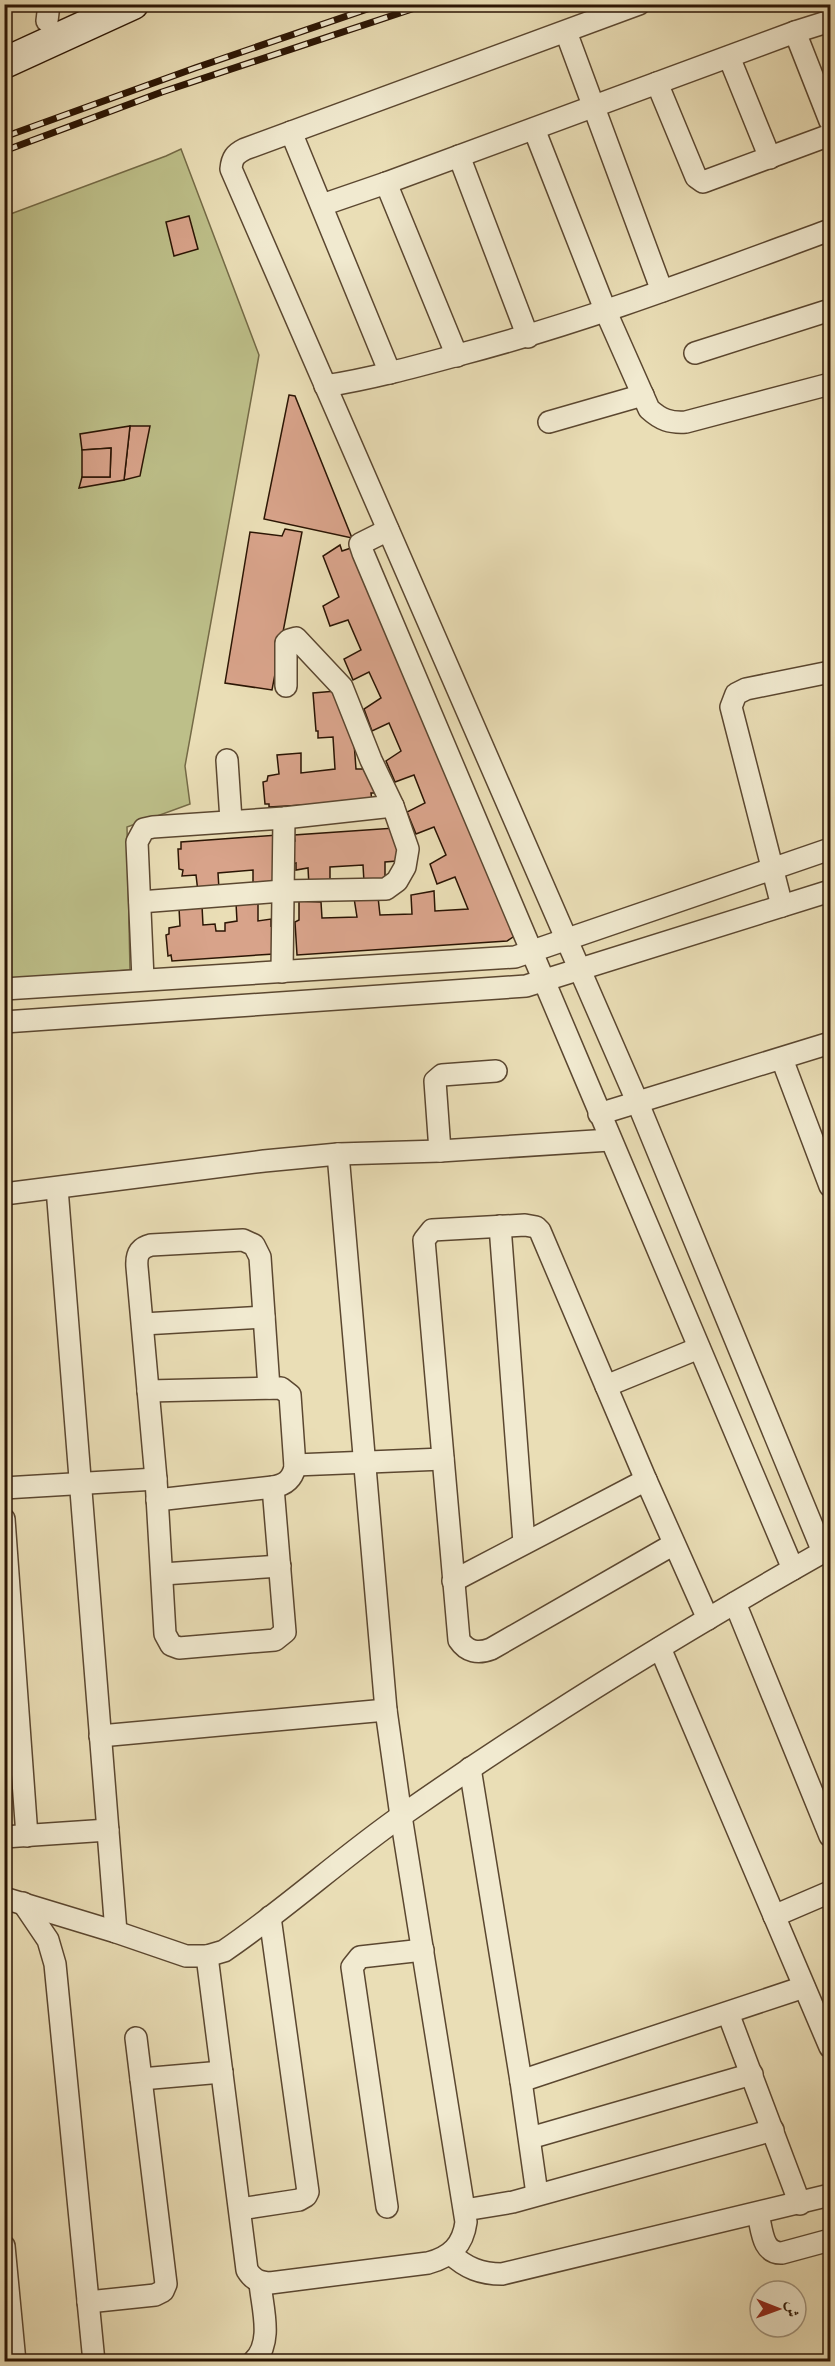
<svg xmlns="http://www.w3.org/2000/svg" width="835" height="2366" font-family="Alegreya,Amiri,serif">
<style>
.green{fill:#bdbf89;stroke:#746a46;stroke-width:1.5}
.building{fill:#d8a38a;stroke:#2b1504;stroke-width:1.5}
.lines{fill:none;stroke-linecap:round;stroke-linejoin:round}
.street-casing{stroke:#5b4730;stroke-width:24}
.secondary-casing{stroke:#2b1504;stroke-width:33}
.street{stroke:#f1ead0;stroke-width:21}
.secondary{stroke:#f1ead0;stroke-width:30}
.rail-casing{stroke:#2b1504;stroke-width:7}
.rail{stroke:#f1ead0;stroke-width:4.5;stroke-dasharray:14;stroke-linecap:butt}
</style>
<rect width="100%" height="100%" fill="#eadeb6"/>
<filter id="stains"><feTurbulence type="fractalNoise" baseFrequency=".00333" numOctaves="4"/><feColorMatrix values="0 0 0 0 .2 0 0 0 0 .09 0 0 0 0 .02 0 0 0 .5 -.17"/></filter>
<radialGradient id="worn" r=".72"><stop offset=".6" stop-color="#630" stop-opacity="0"/><stop offset="1" stop-color="#630" stop-opacity=".3"/></radialGradient>
<path class="green" d="M181,149l78,206 -74,411 5,38 -63,23 3,143 -125,9v-763l161,-60z"/>
<g class="building">
<path d="M189,216l9,33 -24,7 -8,-34z"/>
<path d="M289,395l6,1 57,142 -88,-19z"/>
<path d="M130,426h20l-10,50 -16,4z"/>
<path d="M130,426l-6,54 -45,8 3,-11h28l1,-29 -29,2 -2,-16z"/>
<path d="M111,448l-1,29h-28v-27z"/>
<path d="M285,529l17,3 -30,158 -47,-7 25,-151 32,4z"/>
<path d="M340,545l2,6 12,-4 162,388 -9,6 -210,14 -2,-33 4,-2v-19l22,1 1,16 35,-1 -3,-19 24,-1 2,18 32,-1 -1,-19 23,-4 1,20 33,-2 -13,-32 -18,7 -7,-20 16,-9 -12,-28 -18,7 -9,-22 18,-9 -11,-28 -19,7 -9,-21 15,-10 -12,-28 -17,8 -8,-22 17,-11 -12,-26 -16,8 -9,-21 17,-9 -13,-30 -18,6 -7,-20 16,-9 -16,-41z"/>
<path d="M336,691l17,38 3,40h13l3,5 2,19h-3l1,8 -103,6v-3h-4l-2,-22 4,-1 1,-5 11,-2 -2,-19 24,-2v20l34,-4 -2,-32 -15,1v-7h-2l-3,-38z"/>
<path d="M395,828l5,27 -3,6 -12,1v19l-21,1 -1,-17 -33,2v17l-21,2 -1,-18 -12,2v-7l-4,1 -1,-21 4,-2 -1,-6z"/>
<path d="M278,835l-3,51 -22,3v-19l-35,3 1,16 -21,3 -2,-17 -14,1 1,-6 -4,-1 -1,-20h3v-7z"/>
<path d="M258,902v19l13,-2v7l6,-1 -3,29 -102,7 -1,-6 -3,1 -2,-21 3,-1v-6l11,-2 -1,-18 23,-2 1,19 12,-1 1,7h9v-8l12,-2 -1,-18z"/>
</g>
<g class="lines">
<defs>
<g id="street">
<path d="M639,4l-394,145c-10,5 -13,9 -14,20l406,932 186,451"/>
<path d="M47,21l2,-17"/>
<path d="M566,32l96,259"/>
<path d="M795,32l35,89"/>
<path d="M729,57l41,101"/>
<path d="M657,83l39,94 7,5 127,-47"/>
<path d="M534,129l72,183 43,97c12,11 21,14 37,13l144,-38"/>
<path d="M291,132l99,241"/>
<path d="M459,156l69,181"/>
<path d="M386,183l71,173"/>
<path d="M322,205l64,-22 409,-151 35,-11"/>
<path d="M695,353l135,-43"/>
<path d="M325,386c45,-7 89,-19 133,-31 127,-33 249,-80 372,-125"/>
<path d="M549,422l94,-27"/>
<path d="M388,530l-28,14 3,9c144,338 286,678 430,1016"/>
<path d="M227,760l4,60"/>
<path d="M140,902l142,-11 104,-2 11,-8 8,-14 3,-18 -15,-43 -22,-46 -29,-73 -46,-49 -7,2 -3,3v43"/>
<path d="M782,906l-51,-199 5,-13 10,-5 84,-17"/>
<path d="M282,972l2,-154"/>
<path d="M143,979l-6,-137 7,-13 9,-2 131,-9 109,-12"/>
<path d="M4,989l511,-32 315,-108"/>
<path d="M4,1022l522,-36 304,-95"/>
<path d="M782,1059l48,127"/>
<path d="M599,1114l231,-71"/>
<path d="M440,1151l-5,-70 7,-6 54,-4"/>
<path d="M57,1188l59,744"/>
<path d="M4,1194l260,-33 74,-7 102,-3 170,-11"/>
<path d="M500,1226l24,317"/>
<path d="M143,1324l121,-7"/>
<path d="M606,1386l93,-38"/>
<path d="M269,1388l-9,-131 -6,-12 -11,-5 -92,5c-12,3 -15,10 -14,22l19,212 9,155 6,11 8,3 96,-8 10,-8 -12,-145"/>
<path d="M148,1391l133,-3 9,7 5,72c-3,13 -10,18 -22,20l-116,13"/>
<path d="M295,1465l148,-6"/>
<path d="M4,1488l152,-9"/>
<path d="M4,1519l23,317"/>
<path d="M674,1544l-183,105c-13,5 -24,3 -32,-9l-35,-400 8,-10 93,-5 11,2 4,4 106,249 62,139"/>
<path d="M163,1574l117,-8"/>
<path d="M453,1581l193,-101"/>
<path d="M735,1603l95,233"/>
<path d="M660,1648l170,399"/>
<path d="M100,1736l286,-26"/>
<path d="M470,1768l51,313 16,113"/>
<path d="M4,1837l104,-7"/>
<path d="M4,1898l112,34 70,24h21l17,-5c62,-42 118,-94 180,-137 137,-96 281,-184 426,-266"/>
<path d="M23,1903l25,37 7,24 39,398"/>
<path d="M774,1916l56,-24"/>
<path d="M207,1956l40,314c6,10 12,12 23,13l158,-20c23,-6 35,-18 38,-41l-65,-406 -15,-106 -48,-556"/>
<path d="M728,2013l72,191"/>
<path d="M141,2079l81,-7"/>
<path d="M521,2081l283,-94"/>
<path d="M530,2138l222,-64"/>
<path d="M387,2207l-35,-240 8,-10 63,-7"/>
<path d="M240,2209l59,-9 7,-4 2,-4 -38,-275"/>
<path d="M465,2210l48,-8 260,-72"/>
<path d="M758,2214c4,15 4,40 24,39l48,-13"/>
<path d="M4,2246l11,116"/>
<path d="M451,2254c15,14 30,20 51,20l328,-79"/>
<path d="M88,2302l67,-7 8,-4 3,-7 -30,-246"/>
<path d="M253,2362c21,-19 9,-55 7,-79"/>
</g>
<path id="secondary" d="M4,63l129,-59"/>
</defs>
<use href="#street" class="street-casing"/>
<use href="#secondary" class="secondary-casing"/>
<use href="#street" class="street"/>
<use href="#secondary" class="secondary"/>
<defs>
<g id="rail">
<path d="M4,137l191,-69 187,-64"/>
<path d="M4,151l158,-59 265,-88"/>
</g>
</defs>
<use href="#rail" class="rail-casing"/>
<use href="#rail" class="rail"/>
</g>
<rect width="835" height="2366" fill="none" stroke="#eadeb6" stroke-width="24"/>
<rect x="6" y="6" width="823" height="2354" fill="none" stroke="#2b1504" stroke-width="3"/>
<rect x="12" y="12" width="811" height="2342" fill="none" stroke="#2b1504" stroke-width="1.5"/>
<g transform="translate(778 2309) rotate(91)"><circle r="28" fill="#f1ead0" stroke="#a2957e" stroke-width="1.5"/>
<path d="M0-4.5L10 22L0 15L-10 22Z" fill="#8f2418"/>
<text y="-9" font-size="16" font-weight="bold" text-anchor="middle" fill="#2b1504">ش</text>
</g>
<rect width="100%" height="100%" filter="url(#stains)"/>
<rect width="100%" height="100%" fill="url(#worn)"/>
</svg>
